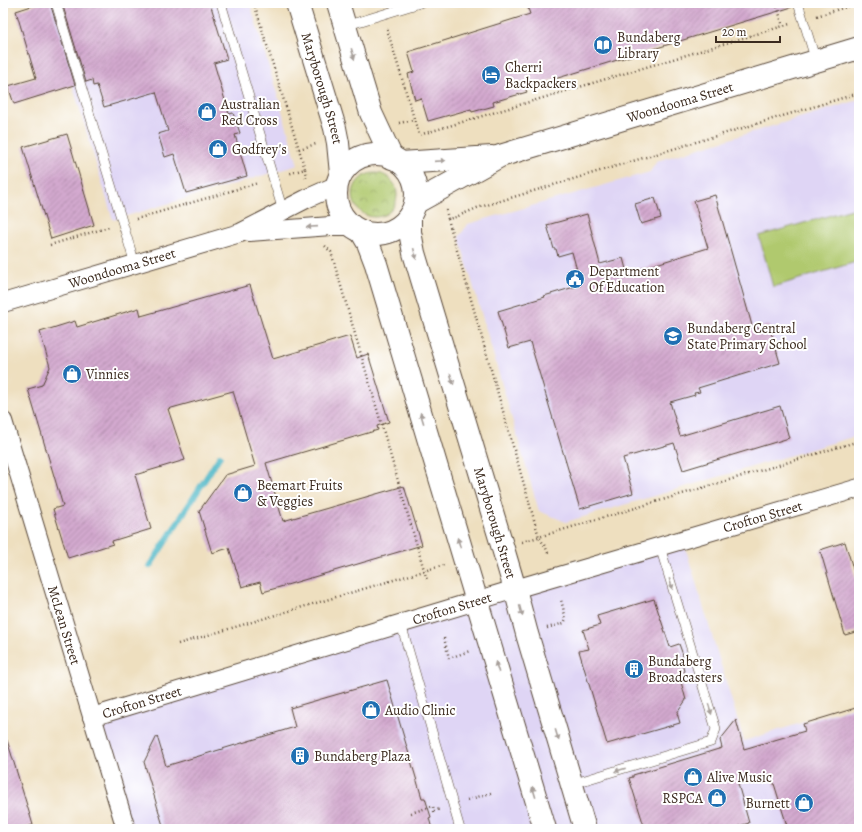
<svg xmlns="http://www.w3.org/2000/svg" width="862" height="832" font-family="Alegreya,serif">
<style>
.built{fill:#dfd5f5}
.grass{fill:#b0c96e;stroke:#767a46}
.park{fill:url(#park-crowns);stroke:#767a46}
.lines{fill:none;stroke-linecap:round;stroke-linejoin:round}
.stream{stroke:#48b5c4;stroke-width:6}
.building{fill:url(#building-hatch)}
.lane-casing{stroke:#564536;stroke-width:10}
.street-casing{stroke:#564536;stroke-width:20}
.secondary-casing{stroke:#564536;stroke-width:24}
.path{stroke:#564536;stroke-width:2.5;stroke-dasharray:1 3;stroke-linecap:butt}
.lane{stroke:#fff;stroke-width:9}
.street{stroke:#fff;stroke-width:18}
.secondary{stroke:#fff;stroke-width:22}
.oneway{fill:#a79f9a}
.labels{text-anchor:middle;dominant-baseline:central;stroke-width:4;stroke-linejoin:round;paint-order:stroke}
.poi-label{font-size:14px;fill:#3b2a1e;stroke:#fff;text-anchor:start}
.street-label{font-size:14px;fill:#3b2a1e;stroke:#fff}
</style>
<defs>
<pattern id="park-crowns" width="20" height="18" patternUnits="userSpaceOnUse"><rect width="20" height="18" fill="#b0c96e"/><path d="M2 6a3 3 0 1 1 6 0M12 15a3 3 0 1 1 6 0" fill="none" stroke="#90a35a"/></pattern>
<pattern id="building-hatch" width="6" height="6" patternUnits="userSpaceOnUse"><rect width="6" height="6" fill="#d3a9cf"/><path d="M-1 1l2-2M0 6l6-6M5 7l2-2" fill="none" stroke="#ac8aa7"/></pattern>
</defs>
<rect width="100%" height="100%" fill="#fff"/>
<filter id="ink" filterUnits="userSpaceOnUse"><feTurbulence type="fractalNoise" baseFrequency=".025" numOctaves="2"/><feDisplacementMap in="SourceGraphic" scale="8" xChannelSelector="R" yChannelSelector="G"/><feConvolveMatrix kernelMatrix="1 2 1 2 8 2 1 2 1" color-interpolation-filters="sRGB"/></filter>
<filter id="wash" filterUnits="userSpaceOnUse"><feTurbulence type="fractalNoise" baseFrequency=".012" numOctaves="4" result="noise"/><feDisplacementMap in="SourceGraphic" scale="16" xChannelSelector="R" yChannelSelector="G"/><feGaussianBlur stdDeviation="0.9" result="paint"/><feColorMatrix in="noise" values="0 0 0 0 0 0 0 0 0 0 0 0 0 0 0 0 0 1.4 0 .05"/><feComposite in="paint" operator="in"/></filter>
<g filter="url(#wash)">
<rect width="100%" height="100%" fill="#eedfbf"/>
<g class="built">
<path d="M48,3h202l48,162 -185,55z"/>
<path d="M859,100v335l-293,87 -27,-11 -80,-274 9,-13 182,-52 7,-11z"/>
<path d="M684,543l60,198 115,-36v124h-731l-34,-111z"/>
</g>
<path class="grass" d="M859,207v54l-86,26 -14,-51z"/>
<circle class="park" cx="375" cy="195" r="22"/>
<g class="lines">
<path class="stream" d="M150,566l70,-110"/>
</g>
<g id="blocks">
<g class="building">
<path d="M41,3h9l25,82 -61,19 -6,-18 28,-8 -20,-67z"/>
<path d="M62,3h148l17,56 -13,4 15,51 4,-1 7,20 -5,2 12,41 -61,17 -12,-39 -9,3 -7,-23 10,-3 -12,-39 -52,15 -7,-22 -4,1 -1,-6 -6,2z"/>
<path d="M526,3h265l1,4 -267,81 2,4 -34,10 1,4 -22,6 -1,-3 -43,12 -7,-23 -6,2 -7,-26 6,-2 -6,-20 122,-38z"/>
<path d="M67,134l27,91 -43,14 -28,-92z"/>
<path d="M715,195l38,134 16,-4 11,38 -82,25 2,4 -6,1 1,2 -25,7 10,34 100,-30 9,32 -106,32 -9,-27 -51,15 10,35 -53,16 -50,-167 -21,6 -11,-37 47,-14 -1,-1 37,-11 -9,-33 -14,4 -2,-7h-2l-7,-24 40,-11 13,50 23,-6 4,15 81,-25 -14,-47z"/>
<path d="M655,198l6,20 -20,6 -6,-20z"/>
<path d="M250,285l23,74 77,-23 7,22 11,-4 21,68 -12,4 1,4 -112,33 17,58 121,-35 18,59 -159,47 -3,-10 -18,5 -13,-39 -17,5 -13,-42 26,-36 30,-9 -22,-75 -65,18 17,51 -50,15 16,54 -39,12 1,3 -45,14 -15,-49 10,-3 -35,-117 14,-4 8,-18 -10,-35 35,-11 2,6 62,-19 2,8z"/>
<path d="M845,542l14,47v42l-14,4 -25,-85z"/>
<path d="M654,599l16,48 9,-3 4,11 -2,4 5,20 -5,3 5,18 -9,13 3,10 -73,21 -28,-93 10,-2 -6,-19 17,-5 -3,-9z"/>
<path d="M387,680l35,118h3l6,19 -2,1 3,11h-268l-20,-67 13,-26 9,30 129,-39 -5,-19z"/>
<path d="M859,707v122h-71l-17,-55 -33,10 11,39 -19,6h-85l-16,-51 4,-1v-2l89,-27 -2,-8 16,-20 8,29 61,-18 -2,-7z"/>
<path d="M3,740h4l26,85 -13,4h-17z"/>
</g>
</g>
</g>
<g filter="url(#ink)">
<use href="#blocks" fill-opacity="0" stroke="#564536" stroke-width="1"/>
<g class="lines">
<defs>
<g id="lane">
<path d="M56,3l79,261"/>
<path d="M221,3l62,208"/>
<path d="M798,3l18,58"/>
<path d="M345,26l75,-23"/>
<path d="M401,624l59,205"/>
<path d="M572,784l139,-42 5,-13 -56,-182"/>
</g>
<g id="street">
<path d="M249,232l82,-6h20"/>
<path id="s1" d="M3,303l237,-70 66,-34 31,-14"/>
<path id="s2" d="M3,421l123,408"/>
<path id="s3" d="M92,717l423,-128 344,-101"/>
</g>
<g id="secondary">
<path id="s4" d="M297,3l38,125 3,15 3,31"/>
<path d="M338,3l33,110 21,45"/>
<circle cx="376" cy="194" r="40"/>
<path d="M401,163l91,-6"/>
<path id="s5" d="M415,203l85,-47 359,-108"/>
<path id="s6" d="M410,215v17l4,21 85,282 16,54 12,45 58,195"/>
<path d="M361,231l7,12 8,21 169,565"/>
</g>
</defs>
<use href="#lane" class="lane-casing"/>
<use href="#street" class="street-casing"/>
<use href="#secondary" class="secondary-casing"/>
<g class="path">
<path d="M254,3l51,166 -17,5"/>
<path d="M776,3l7,23"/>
<path d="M817,16l42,-13"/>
<path d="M387,29l32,106 371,-111"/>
<path d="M399,123l15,-3"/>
<path d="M299,149l17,-5"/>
<path d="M305,169l1,3v6"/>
<path d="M446,210l2,9"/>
<path d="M136,219l122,-36"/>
<path d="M50,245l59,-18"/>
<path d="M325,246l6,6 96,328"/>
<path d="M522,542l337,-101"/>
<path d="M548,553l-2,-5 -7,-11 -91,-318 8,-2 21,-9 382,-115"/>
<path d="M547,628l17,-5 2,-4 -5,-19"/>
<path d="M444,638l5,20 21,-7"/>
<path d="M178,644l266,-79"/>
<path d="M467,800l24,-7"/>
<path d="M411,813l22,-7 1,5 6,-2"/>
</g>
<use href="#lane" class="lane"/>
<use href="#street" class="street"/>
<use href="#secondary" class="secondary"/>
</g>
<defs><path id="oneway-solid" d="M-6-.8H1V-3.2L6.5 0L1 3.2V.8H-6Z"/></defs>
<g class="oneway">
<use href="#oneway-solid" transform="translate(353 54) rotate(73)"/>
<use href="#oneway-solid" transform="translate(440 161) rotate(-4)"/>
<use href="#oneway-solid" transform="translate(312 227) rotate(176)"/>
<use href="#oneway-solid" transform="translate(415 254) rotate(76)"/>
<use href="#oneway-solid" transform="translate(452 379) rotate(73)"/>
<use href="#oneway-solid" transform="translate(422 418) rotate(-107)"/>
<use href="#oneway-solid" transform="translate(459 543) rotate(-107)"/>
<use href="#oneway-solid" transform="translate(671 584) rotate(73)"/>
<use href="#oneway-solid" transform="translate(521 611) rotate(75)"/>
<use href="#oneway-solid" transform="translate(497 667) rotate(-107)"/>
<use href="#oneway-solid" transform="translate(710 709) rotate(73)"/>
<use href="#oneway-solid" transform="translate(557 735) rotate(73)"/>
<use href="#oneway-solid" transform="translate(620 770) rotate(163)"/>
<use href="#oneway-solid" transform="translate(534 792) rotate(-107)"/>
</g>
</g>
<defs>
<symbol id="library-disc" viewBox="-11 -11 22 22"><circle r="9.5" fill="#1f6fb2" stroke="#fff"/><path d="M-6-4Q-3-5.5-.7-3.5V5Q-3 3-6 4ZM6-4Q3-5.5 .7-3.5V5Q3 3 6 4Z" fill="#fff"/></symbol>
<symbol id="hotel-disc" viewBox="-11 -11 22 22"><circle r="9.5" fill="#1f6fb2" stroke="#fff"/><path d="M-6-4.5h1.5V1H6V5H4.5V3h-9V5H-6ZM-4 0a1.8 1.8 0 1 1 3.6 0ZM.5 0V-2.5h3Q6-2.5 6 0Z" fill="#fff"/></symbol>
<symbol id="shop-disc" viewBox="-11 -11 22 22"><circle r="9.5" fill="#1f6fb2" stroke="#fff"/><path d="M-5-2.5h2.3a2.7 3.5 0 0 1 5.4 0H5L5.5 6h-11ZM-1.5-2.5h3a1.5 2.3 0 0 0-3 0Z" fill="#fff"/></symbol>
<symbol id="civic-disc" viewBox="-11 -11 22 22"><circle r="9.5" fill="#1f6fb2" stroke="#fff"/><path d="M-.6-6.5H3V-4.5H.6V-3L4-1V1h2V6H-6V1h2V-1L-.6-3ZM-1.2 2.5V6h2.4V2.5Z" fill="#fff"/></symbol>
<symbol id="school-disc" viewBox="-11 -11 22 22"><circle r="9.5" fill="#1f6fb2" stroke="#fff"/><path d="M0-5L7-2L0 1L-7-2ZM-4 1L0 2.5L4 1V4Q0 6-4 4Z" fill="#fff"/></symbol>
<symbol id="building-disc" viewBox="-11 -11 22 22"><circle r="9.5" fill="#1f6fb2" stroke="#fff"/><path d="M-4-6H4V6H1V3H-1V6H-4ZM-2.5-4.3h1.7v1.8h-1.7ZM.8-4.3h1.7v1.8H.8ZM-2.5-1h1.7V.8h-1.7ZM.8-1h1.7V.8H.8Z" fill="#fff"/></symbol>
</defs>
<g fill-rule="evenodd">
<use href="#library-disc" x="592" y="34" width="22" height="22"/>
<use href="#hotel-disc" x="480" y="64" width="22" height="22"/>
<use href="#shop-disc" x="196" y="101" width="22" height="22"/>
<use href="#shop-disc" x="207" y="138" width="22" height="22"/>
<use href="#civic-disc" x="564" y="268" width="22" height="22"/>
<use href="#school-disc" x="662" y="325" width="22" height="22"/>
<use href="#shop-disc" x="61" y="363" width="22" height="22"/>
<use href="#shop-disc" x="232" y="482" width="22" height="22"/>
<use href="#building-disc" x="623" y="658" width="22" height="22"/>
<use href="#shop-disc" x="360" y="699" width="22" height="22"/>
<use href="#building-disc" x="289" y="745" width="22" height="22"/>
<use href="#shop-disc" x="682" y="766" width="22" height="22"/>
<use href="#shop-disc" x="706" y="787" width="22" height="22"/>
<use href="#shop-disc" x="793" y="792" width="22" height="22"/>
</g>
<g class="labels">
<g class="poi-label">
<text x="617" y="37">Bundaberg<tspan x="617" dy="16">Library</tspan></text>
<text x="505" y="67">Cherri<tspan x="505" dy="16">Backpackers</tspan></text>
<text x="221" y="104">Australian<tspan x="221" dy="16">Red Cross</tspan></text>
<text x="232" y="149">Godfrey's</text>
<text x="589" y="271">Department<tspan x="589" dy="16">Of Education</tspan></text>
<text x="687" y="328">Bundaberg Central<tspan x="687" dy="16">State Primary School</tspan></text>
<text x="86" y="374">Vinnies</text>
<text x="257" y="485">Beemart Fruits<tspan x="257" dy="16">&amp; Veggies</tspan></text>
<text x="648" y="661">Bundaberg<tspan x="648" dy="16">Broadcasters</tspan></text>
<text x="385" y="710">Audio Clinic</text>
<text x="314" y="756">Bundaberg Plaza</text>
<text x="707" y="777">Alive Music</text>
<text x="703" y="798" text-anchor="end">RSPCA</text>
<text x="790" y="803" text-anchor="end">Burnett</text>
</g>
<g class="street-label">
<text stroke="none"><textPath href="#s4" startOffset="89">Maryborough Street</textPath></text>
<text stroke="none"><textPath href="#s5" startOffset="285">Woondooma Street</textPath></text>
<text stroke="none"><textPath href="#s1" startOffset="124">Woondooma Street</textPath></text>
<text stroke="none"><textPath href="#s3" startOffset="700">Crofton Street</textPath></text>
<text stroke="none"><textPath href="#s6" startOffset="320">Maryborough Street</textPath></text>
<text stroke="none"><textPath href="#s3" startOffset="376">Crofton Street</textPath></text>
<text stroke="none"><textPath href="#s2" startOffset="213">McLean Street</textPath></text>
<text stroke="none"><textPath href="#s3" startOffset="52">Crofton Street</textPath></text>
</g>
</g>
<rect width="862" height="832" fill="none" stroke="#fff" stroke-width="16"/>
<path d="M716 36v6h64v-6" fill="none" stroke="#3b2a1e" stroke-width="2"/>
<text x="722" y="36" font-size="12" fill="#3b2a1e" stroke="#ffffff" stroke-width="3" paint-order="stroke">20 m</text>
</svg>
